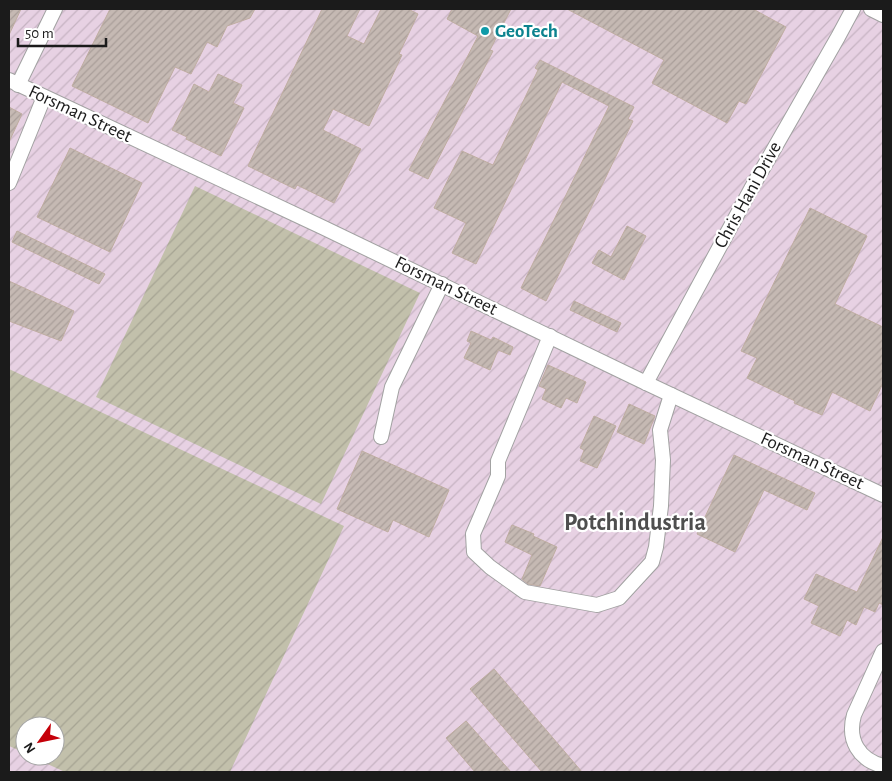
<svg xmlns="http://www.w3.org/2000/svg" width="892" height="781" font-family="'Alegreya Sans',sans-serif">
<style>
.industrial{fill:url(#industrial-furrows);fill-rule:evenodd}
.construction{fill:url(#construction-furrows)}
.building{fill:url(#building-hatch);stroke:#bfada1}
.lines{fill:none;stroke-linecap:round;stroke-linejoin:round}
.minor-casing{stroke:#a2a2a2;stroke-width:16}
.minor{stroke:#fff;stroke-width:14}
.culture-dot{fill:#0f9aa8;stroke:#fff;stroke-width:2}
.labels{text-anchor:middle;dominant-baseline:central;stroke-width:4.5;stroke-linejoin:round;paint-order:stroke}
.culture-label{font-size:19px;font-weight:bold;fill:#0d838f;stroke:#fff;text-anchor:start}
.street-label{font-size:19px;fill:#1b1b1b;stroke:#fff}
.district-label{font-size:24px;font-weight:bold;fill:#4e4e4e;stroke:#fff}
</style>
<defs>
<pattern id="industrial-furrows" width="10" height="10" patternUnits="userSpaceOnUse" patternTransform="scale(1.25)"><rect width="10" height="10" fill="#e7d1e3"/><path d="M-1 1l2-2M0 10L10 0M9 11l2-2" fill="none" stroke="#c6b3c2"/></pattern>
<pattern id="construction-furrows" width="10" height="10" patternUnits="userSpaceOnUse" patternTransform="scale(1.25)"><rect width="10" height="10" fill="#c2c0ab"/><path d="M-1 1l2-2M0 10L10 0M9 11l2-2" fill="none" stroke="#a6a493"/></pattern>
<pattern id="building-hatch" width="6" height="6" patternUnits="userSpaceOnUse" patternTransform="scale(1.25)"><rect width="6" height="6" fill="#c5b9b3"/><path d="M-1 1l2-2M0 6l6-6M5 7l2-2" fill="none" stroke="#a99e99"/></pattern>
</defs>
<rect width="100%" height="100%" fill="#ede8df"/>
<path class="industrial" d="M9,9h854l20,10v753h-874zM25,726h30v30h-30z"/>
<g class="construction">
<path d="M195,186l225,107 -99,211 -225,-107z"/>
<path d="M9,369l335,157 -114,246h-165l-35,-16h25v-30h-30v27l-16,-7z"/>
</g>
<g class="building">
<path d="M9,9h12l-12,26z"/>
<path d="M110,9h145l-5,9 -23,8 -10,21 -10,-5 -16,32 -16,-7 -27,56 -76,-37z"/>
<path d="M322,9h38l-13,27 17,8 17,-35h27l10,5 -19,40 3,1 -33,71 -36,-17 -10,21 38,19 -27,54 -37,-18 -2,4 -47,-23z"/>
<path d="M452,9h59l-21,41 3,1 -65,128 -19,-9 69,-134 -31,-17z"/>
<path d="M567,9h186l33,18 -40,77 -7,-3 -12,22 -75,-40 12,-23z"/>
<path d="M540,60l94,47 -6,12 5,2 -87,180 -25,-13 88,-182 -47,-24 -86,182 -24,-11 14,-30 -32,-15 28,-57 31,14 45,-95 -3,-2z"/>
<path d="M218,74l24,11 -9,18 11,5 -23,48 -35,-17 1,-2 -15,-7 22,-46 15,8z"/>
<path d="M9,107l13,7 -13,28z"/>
<path d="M70,148l72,35 -32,69 -73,-35z"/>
<path d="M810,208l57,28 -32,68 48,23v56l-13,28 -38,-19 -10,23 -28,-12 1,-2 -48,-23 10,-20 -16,-7z"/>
<path d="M627,226l19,10 -22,44 -32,-17 7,-13 12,7z"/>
<path d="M17,231l88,43 -6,10 -87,-42z"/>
<path d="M9,281l65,30 -13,30 -52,-20z"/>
<path d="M574,301l47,22 -4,9 -47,-22z"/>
<path d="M471,331l20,9 2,-3 20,10 -3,8 -12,-5 -8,20 -26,-12 7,-15 -4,-2z"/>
<path d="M548,365l38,17 -9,21 -11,-5 -5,10 -19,-9 4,-10 -7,-3z"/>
<path d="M629,404l26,12 -11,28 -27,-12z"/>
<path d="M594,416l22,10 -19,42 -17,-7 4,-11 -4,-2z"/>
<path d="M362,451l87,39 -20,47 -36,-17 -5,12 -51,-23z"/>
<path d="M734,455l81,38 -8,17 -43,-20 -29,62 -38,-18z"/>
<path d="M512,525l22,9 -1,2 24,11 -17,39 -12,-2 -6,-5 10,-24 -27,-13z"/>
<path d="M883,537v68l-4,-2 -4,9 -11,-5 -8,18 -9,-5 -7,16 -29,-13 8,-17 -15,-7 12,-25 41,18z"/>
<path d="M494,669l88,103h-40l-72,-83z"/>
<path d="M466,721l45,51h-36l-29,-34z"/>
</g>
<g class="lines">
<defs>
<g id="minor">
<path d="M871,9l12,6"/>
<path d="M9,80l313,147 324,156 237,112"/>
<path d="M18,85l37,-76"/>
<path d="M9,183l35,-86"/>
<path d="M550,336l-52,125v15l-25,58 1,18 16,15 35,25 72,13 22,-7 33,-36 4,-15 5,-41 2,-46 -3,-30 11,-35"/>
<path d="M646,383l105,-194 87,-152 15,-28"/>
<path d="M381,437l11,-50 50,-103"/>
<path d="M883,651l-29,64c-7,25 5,45 29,51"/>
</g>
</defs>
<use href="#minor" class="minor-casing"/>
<use href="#minor" class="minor"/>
</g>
<circle class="culture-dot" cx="485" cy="31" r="5"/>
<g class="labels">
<g class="culture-label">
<text x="495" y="31">GeoTech</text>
</g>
<g class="street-label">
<text transform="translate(80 114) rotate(25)">Forsman Street</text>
<text transform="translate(748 195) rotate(-61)">Chris Hani Drive</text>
<text transform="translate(446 286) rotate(26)">Forsman Street</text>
<text transform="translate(812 461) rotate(25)">Forsman Street</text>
</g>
<g class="district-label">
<text x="635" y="523">Potchindustria</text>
</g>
</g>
<rect width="892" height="781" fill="none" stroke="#1b1b1b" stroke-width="20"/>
<g transform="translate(40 741) rotate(237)"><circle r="24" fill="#ffffff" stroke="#a4a4a4"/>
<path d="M0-4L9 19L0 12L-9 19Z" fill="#c50009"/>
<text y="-8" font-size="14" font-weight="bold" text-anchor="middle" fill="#1b1b1b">N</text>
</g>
<path d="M18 38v8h88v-8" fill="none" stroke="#1b1b1b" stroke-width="2.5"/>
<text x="25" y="38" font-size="15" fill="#1b1b1b" stroke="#ffffff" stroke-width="4" paint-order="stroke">50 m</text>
</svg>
